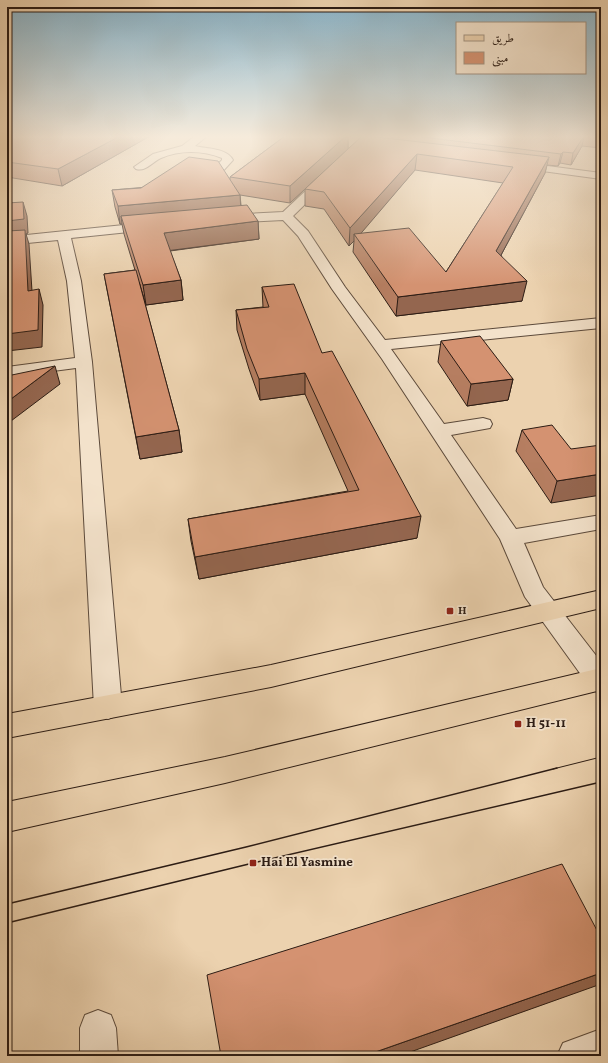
<svg xmlns="http://www.w3.org/2000/svg" width="608" height="1063" font-family="Vollkorn,Amiri,serif">
<style>
.lines{fill:none;stroke-linecap:round;stroke-linejoin:round}
.minor-casing{stroke:#5c4a3b;stroke-width:2}
.major-casing{stroke:#2c1c14;stroke-width:2}
.minor{fill:#f3e2cb;fill-rule:evenodd}
.major{fill:#ecd2af;fill-rule:evenodd}
.tram-far1{stroke:#2c1c14;stroke-width:1}
.tram{stroke:#2c1c14;stroke-width:1.5}
.wall{fill:#b67e61;stroke:#2c1c14;fill-rule:evenodd}
.shaded-wall{fill:#94664f;stroke:#2c1c14}
.building{fill:#d49271;stroke:#2c1c14}
.poi-dot{fill:#8f2418;stroke:#f3e2cb;stroke-width:1.5}
.labels{text-anchor:middle;dominant-baseline:central;stroke-width:3.5;stroke-linejoin:round;paint-order:stroke}
.poi-label{font-size:11px;font-weight:bold;fill:#2c1c14;stroke:#f3e2cb;text-anchor:start}
.near-poi-label{font-size:13px;font-weight:bold;fill:#2c1c14;stroke:#f3e2cb;text-anchor:start}
</style>
<rect width="100%" height="100%" fill="#ecd2af"/>
<filter id="stains"><feTurbulence type="fractalNoise" baseFrequency=".005" numOctaves="4"/><feColorMatrix values="0 0 0 0 .2 0 0 0 0 .09 0 0 0 0 .02 0 0 0 .5 -.17"/></filter>
<radialGradient id="worn" r=".72"><stop offset=".6" stop-color="#630" stop-opacity="0"/><stop offset="1" stop-color="#630" stop-opacity=".3"/></radialGradient>
<g class="lines">
<defs>
<g id="minor">
<path d="M195,136h12l-12,10c12,3 32,2 38,14l-10,11 -4,1 -6,-3 9,-9v-2c-19,-8 -43,-8 -61,0 -9,4 -15,14 -25,11l-2,-2 19,-13 29,-8z"/>
<path d="M364,136h11l-82,80 15,15 37,56 40,53 216,-22v10l-210,21 53,75 39,-6 7,2 2,4 -2,4 -39,7 65,94 85,-14v14l-77,14 19,44 58,75v31l-9,-3 -67,-93 -25,-58 -118,-180 -50,-70 -34,-53 -15,-16 -58,3 -6,-4 6,-4 58,-3z"/>
<path d="M517,162l84,11v6l-88,-12 -1,-2 1,-2z"/>
<path d="M153,222l6,4 -1,3 -87,9 10,43 11,81 30,345 -4,8 -10,4 -10,-4 -4,-8 -18,-339 -69,9v-10l68,-9 -8,-77 -9,-41 -51,5v-8z"/>
<path d="M98,1010l13,5 5,13 2,28h-38v-28l5,-13z"/>
<path d="M601,1029v27h-44l6,-13z"/>
</g>
<g id="major">
<path d="M601,590v18l-330,79 -264,51v-24l264,-49z"/>
<path d="M601,668v22l-376,93 -218,49v-30l218,-45z"/>
</g>
</defs>
<use href="#minor" class="minor-casing"/>
<use href="#major" class="major-casing"/>
<use href="#minor" class="minor"/>
<use href="#major" class="major"/>
<path class="tram-far1" d="M553,769l48,-12"/>
<g class="tram">
<path d="M7,904l239,-57 311,-79"/>
<path d="M7,923l246,-60 348,-81"/>
</g>
</g>
<g class="wall">
<path d="M7,136h143l-88,50 -55,-9z"/>
<path d="M285,136h63v13l-58,54 -50,-8 1,10 17,16 1,18 -89,12 11,29 2,20 -37,5 -7,-23 40,148 3,22 -42,7 -36,-185 31,-4 -11,-36 -2,-10h-2l-5,-17 -3,-17 118,-10v-3z"/>
<path d="M392,136h209v12l-19,-2 -11,19 -11,-2 -2,3 -11,-1 -2,8 -44,82 21,46 -126,15 -43,-64 1,-11 -5,5 -25,-37 -19,-3v-17l87,-50zM415,170l88,13 -57,89 -86,-39z"/>
<path d="M262,287l60,66 95,185 -218,41 -8,-38 -3,-22 160,-28 -43,-97 -45,6 -11,-31 -12,-39 -1,-20 27,-3z"/>
<path d="M441,341l72,38 -5,21 -41,6 -29,-44z"/>
<path d="M522,430l49,19 -20,54 -35,-52z"/>
</g>
<g class="shaded-wall">
<path d="M120,136h30l-88,50 -4,-17z"/>
<path d="M346,136h2v13l-58,54v-17z"/>
<path d="M584,136l-2,10 -11,19 2,-12z"/>
<path d="M563,152l-3,11 -2,3 3,-12z"/>
<path d="M417,154l-2,16 -58,68 -3,-4v7l-5,5 1,-18z"/>
<path d="M549,157l-4,16 -52,97 3,-19z"/>
<path d="M240,195l1,17 -120,4 1,8h-2l-2,-18z"/>
<path d="M23,202l4,14 1,17 -2,1 3,10 4,63 -26,-71v-15z"/>
<path d="M258,221l1,18 -93,12 -2,-18z"/>
<path d="M181,280l2,20 -37,5 -3,-20z"/>
<path d="M527,281l-5,20 -126,15 2,-19z"/>
<path d="M39,289l4,16 -1,42 -35,4v-17z"/>
<path d="M55,366l5,18 -53,40v-22z"/>
<path d="M305,373v21l-45,6 -1,-21z"/>
<path d="M513,379l-5,21 -41,6 4,-22z"/>
<path d="M179,430l3,22 -42,7 -4,-22z"/>
<path d="M601,474v21l-50,8 6,-22z"/>
<path d="M421,516l-4,22 -218,41 -4,-22z"/>
<path d="M601,973v11l-202,72h-35z"/>
</g>
<g class="building">
<path d="M7,136h113l-62,33 -51,-7z"/>
<path d="M285,136h61l-56,50 -60,-9z"/>
<path d="M362,136h6l181,21 -53,94 31,30 -129,16 -44,-63 55,-6 37,44 67,-105 -96,-13 -67,74 -26,-36 -19,-3z"/>
<path d="M414,136h170l-11,17 -10,-1 -2,2z"/>
<path d="M189,157l29,4 22,34 -122,11 -6,-16 29,-2z"/>
<path d="M23,202l1,17 -17,2v-18z"/>
<path d="M247,205l11,16 -94,12 17,47 -38,5 -22,-69z"/>
<path d="M25,230l3,61 11,-2 -1,41 -31,4v-103z"/>
<path d="M136,270l43,160 -43,7 -32,-163z"/>
<path d="M294,284l28,69 10,-2 89,165 -226,41 -7,-38 171,-29 -54,-117 -46,6 -12,-30 -11,-39 33,-3 -7,-20z"/>
<path d="M480,336l33,43 -42,5 -30,-43z"/>
<path d="M55,366l-48,36v-26z"/>
<path d="M552,425l19,24 30,-4v29l-44,7 -35,-51z"/>
<path d="M562,864l39,74v35l-237,83h-143l-14,-81z"/>
</g>
<linearGradient id="sky" x2="0" y2="1"><stop stop-color="#88b6ce"/><stop offset="0.48" stop-color="#f6ebdb"/><stop offset="1" stop-color="#f6ebdb" stop-opacity="0"/></linearGradient>
<rect width="608" height="285" fill="url(#sky)"/>
<g class="poi-dot">
<rect x="446" y="607" width="8" height="8" rx="2"/>
<rect x="514" y="720" width="8" height="8" rx="2"/>
<rect x="249" y="859" width="8" height="8" rx="2"/>
</g>
<g class="labels">
<g class="poi-label">
<text x="458" y="611">H</text>
</g>
<g class="near-poi-label">
<text x="526" y="724">H 51-11</text>
<text x="261" y="863">Hai El Yasmine</text>
</g>
</g>
<rect width="608" height="1063" fill="none" stroke="#ecd2af" stroke-width="24"/>
<rect x="8" y="8" width="592" height="1047" fill="none" stroke="#2c1c14" stroke-width="2"/>
<rect x="12" y="12" width="584" height="1039" fill="none" stroke="#2c1c14"/>
<rect x="456" y="22" width="130" height="52" fill="#f3e2cb" stroke="#a39382"/>
<rect x="464" y="35" width="20" height="6" fill="#ecd2af" stroke="#a39382"/>
<text x="492" y="42" font-size="12" fill="#2c1c14">طريق</text>
<rect x="464" y="52" width="20" height="12" fill="#d49271" stroke="#a39382"/>
<text x="492" y="62" font-size="12" fill="#2c1c14">مبنى</text>
<rect width="100%" height="100%" filter="url(#stains)"/>
<rect width="100%" height="100%" fill="url(#worn)"/>
</svg>
